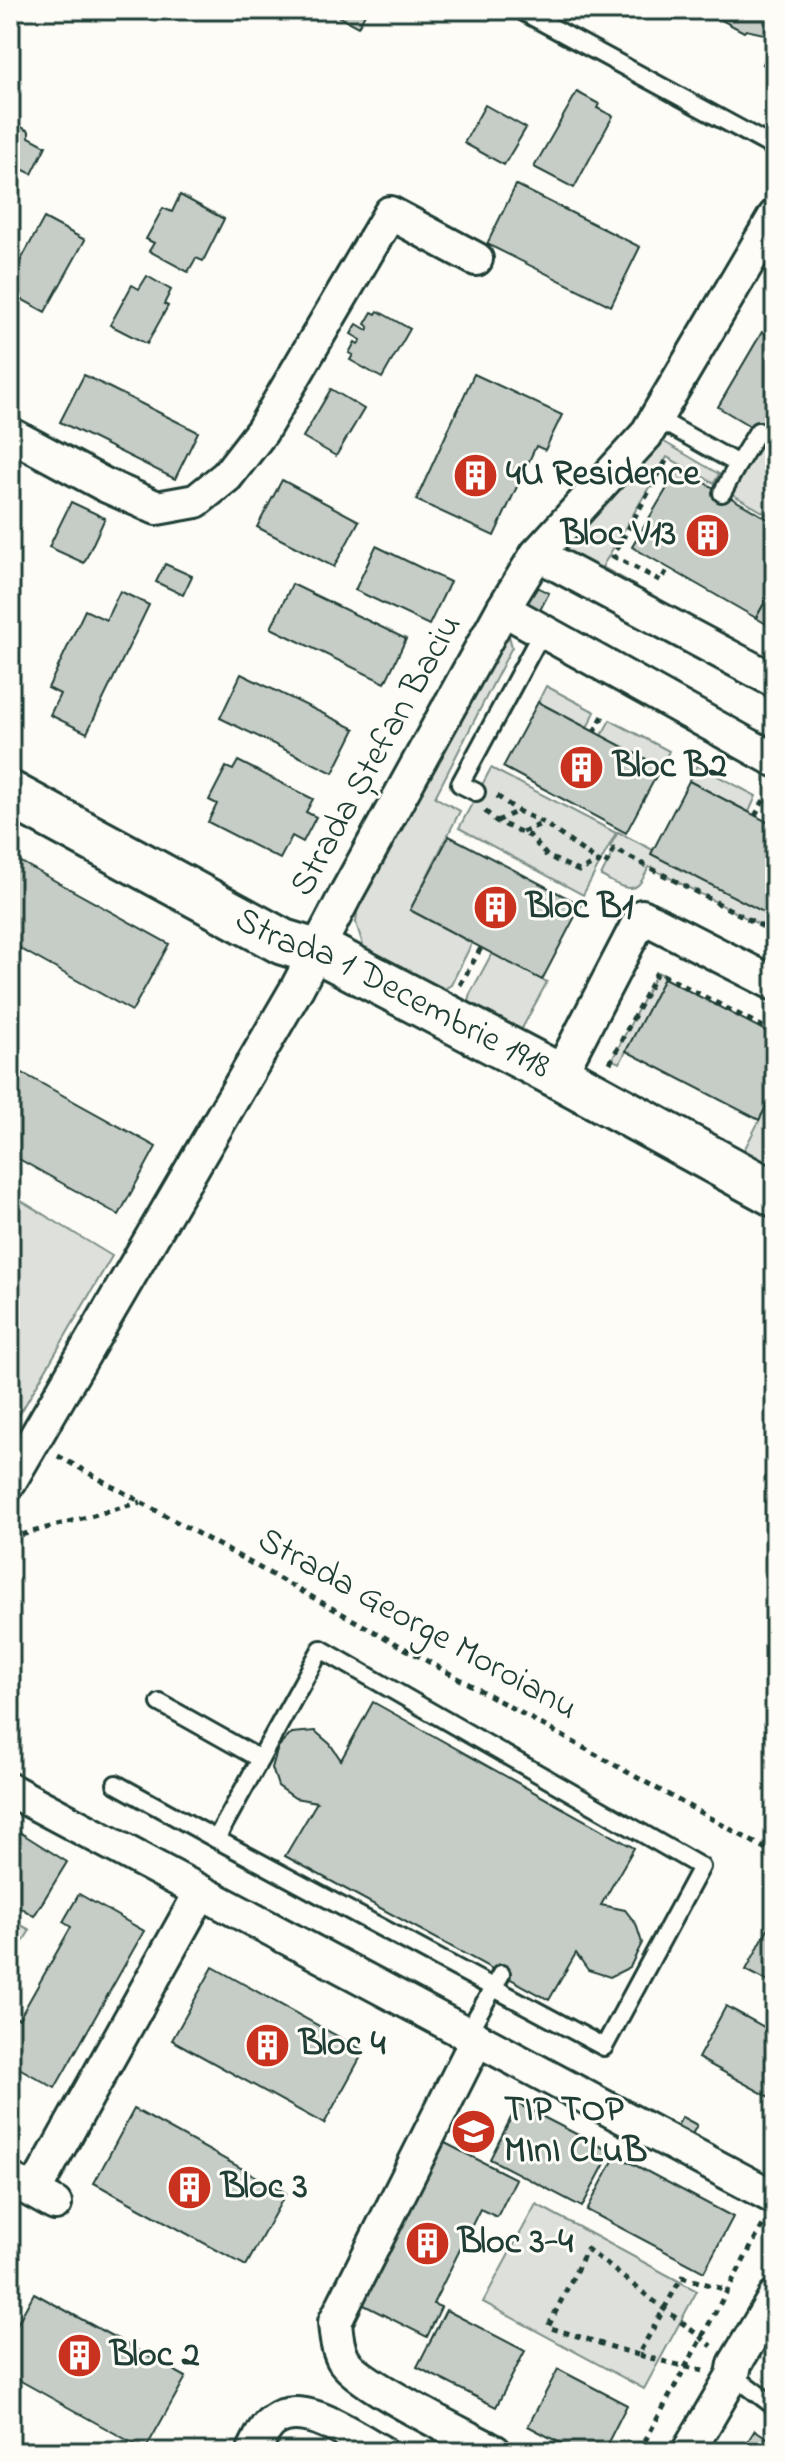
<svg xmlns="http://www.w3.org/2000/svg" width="785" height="2462" font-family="'Indie Flower',sans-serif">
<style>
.green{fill:#dde0db;stroke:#7e8e88;stroke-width:2}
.building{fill:#c6cdc7;stroke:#1f3d34;stroke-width:2}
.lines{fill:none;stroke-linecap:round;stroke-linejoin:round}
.lane-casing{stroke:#1f3d34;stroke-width:22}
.street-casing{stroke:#1f3d34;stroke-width:38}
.secondary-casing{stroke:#1f3d34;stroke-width:50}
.path{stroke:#1f3d34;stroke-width:5;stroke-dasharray:6 6;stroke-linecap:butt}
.lane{stroke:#fdfcf7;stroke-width:16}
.street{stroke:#fdfcf7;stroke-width:32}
.secondary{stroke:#fdfcf7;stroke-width:44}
.labels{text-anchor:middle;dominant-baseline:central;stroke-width:6;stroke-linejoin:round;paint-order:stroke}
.poi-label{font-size:36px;font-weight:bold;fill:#1f3d34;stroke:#fdfcf7;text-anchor:start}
.street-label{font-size:36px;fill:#1f3d34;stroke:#fdfcf7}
</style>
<rect width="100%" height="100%" fill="#fdfcf7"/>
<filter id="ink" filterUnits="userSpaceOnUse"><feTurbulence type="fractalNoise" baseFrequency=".0125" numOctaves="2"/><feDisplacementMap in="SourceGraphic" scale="16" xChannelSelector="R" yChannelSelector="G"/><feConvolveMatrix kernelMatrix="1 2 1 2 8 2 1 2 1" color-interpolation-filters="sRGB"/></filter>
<g filter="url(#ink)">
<g class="green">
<path d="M654,436l65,38 -5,9 -47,-26 -65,110 24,13 -7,9 -63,-34 74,-78z"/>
<path d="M763,437l12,8v74l-45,-26z"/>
<path d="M505,621l7,26 -77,150 25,14 -50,99 62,33 -21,42 -12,7 -49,-26 -26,-18 -8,-25 4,-42z"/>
<path d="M546,686l49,26 -8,16 -49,-26z"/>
<path d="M610,720l59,31 -8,16 -60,-31z"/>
<path d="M697,765l59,31 -7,16 -60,-31z"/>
<path d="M491,768l125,65 -33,62 -124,-67z"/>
<path d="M618,832l35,18 -1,4 123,64v15l-126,-66c-3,5 -6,14 -11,18 -10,9 -28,-5 -37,-9l13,-26 -4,-4z"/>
<path d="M492,953l55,29 -28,52 -49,-26 -1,-12z"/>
<path d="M657,972l8,4 -45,87 -8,-3z"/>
<path d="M775,1090v79l-32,-17z"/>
<path d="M10,1194l102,62 -102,175z"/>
<path d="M10,1919l20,11 -20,34z"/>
<path d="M536,2204l161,87 -53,98 -161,-87z"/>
</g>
<g class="building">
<path d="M327,10h40l-9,17z"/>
<path d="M710,10h65v21l-2,5 -27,-6 -2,2 -36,-19z"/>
<path d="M775,41v30l-12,-7z"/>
<path d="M577,92l22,12 -2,4 16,8 -39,72 -40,-21z"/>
<path d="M485,105l41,23 -22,37 -40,-22z"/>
<path d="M10,121l19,10v6l17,9 -14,28 -21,-10 -1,3z"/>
<path d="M516,185l124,62 -29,59 -124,-62z"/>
<path d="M180,195l44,24 -21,42 -7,-3 -8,14 -39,-21 5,-8 -8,-4 17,-31 9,4z"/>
<path d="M44,218l41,22 -40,72 -35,-19v-13z"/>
<path d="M147,276l24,14 -7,14 4,2 -21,38 -37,-19 22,-40 7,4z"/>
<path d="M378,311l32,18 -28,49 -32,-18 3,-5 -4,-2 6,-11 3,2 3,-4 -10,-6 6,-10 10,6 2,-3 -4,-3 7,-12 4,2z"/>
<path d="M762,332l13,8v101l-57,-34z"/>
<path d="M10,348l10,5 -10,19z"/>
<path d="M474,374l88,41 -17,35 -9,-4 -42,90 -78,-36z"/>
<path d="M84,375l114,57 -23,47 -115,-57z"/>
<path d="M331,389l33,20 -28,47 -33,-19z"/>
<path d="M679,468l96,55v61l-19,34 -124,-71z"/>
<path d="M282,480l77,41 -25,46 -77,-40z"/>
<path d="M71,502l34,16 -21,45 -35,-16z"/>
<path d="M376,546l74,36 -21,43 -74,-35z"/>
<path d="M165,564l27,12 -9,19 -27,-13z"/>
<path d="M292,584l114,55 -21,44 -114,-55z"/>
<path d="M775,584v45l-19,-11z"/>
<path d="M533,585l16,8 -11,21 -16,-8z"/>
<path d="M120,591l29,14 -62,128 -37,-18 10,-21 -12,-6 37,-78 21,10z"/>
<path d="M241,674l114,55 -22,44 -113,-55z"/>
<path d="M538,702l123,65 -35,66 -123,-66z"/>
<path d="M238,761l75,38 -7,13 10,5 -13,25 -11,-6 -12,23 -72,-37 9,-18 -8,-4 17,-33 7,3z"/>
<path d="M689,781l86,45v92l-124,-64z"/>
<path d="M449,836l132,69 -39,75 -132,-70z"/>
<path d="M12,857l157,87 -37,67 -122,-68v-82z"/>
<path d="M664,978l111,58v54l-16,30 -133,-69z"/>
<path d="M10,1066l146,81 -37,68 -109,-61z"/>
<path d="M373,1702l261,146 -33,57 24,5 11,14 6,19 -12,24 -20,10 -22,-7 -12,-17 -27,47 -264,-144 32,-54 -22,-4 -17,-12 -6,-18 6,-21 14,-14 23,-2 15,13 11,16z"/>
<path d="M10,1826l57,36 -33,54 -24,-15z"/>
<path d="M79,1894l65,37 -89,157 -45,-25v-49l9,5 52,-92 -8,-5z"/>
<path d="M775,1915v70l-29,-15z"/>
<path d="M213,1967l151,84 -40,73 -152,-84z"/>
<path d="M726,2006l49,27v53l-6,11 -71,-39z"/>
<path d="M518,2104l93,48 -29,55 -92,-48z"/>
<path d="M134,2109l152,84 -40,73 -152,-83z"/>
<path d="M682,2117l15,8 -9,17 -15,-8z"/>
<path d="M441,2141l75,38 -19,38 -17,-8 -47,95 8,3 -14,30 -67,-34z"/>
<path d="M616,2155l117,62 -29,55 -117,-62z"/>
<path d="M34,2293l152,84 -41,73 -135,-75v-38z"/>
<path d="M446,2310l79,41 -29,56 -79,-40z"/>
<path d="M558,2369l69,36 -24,47h-26l-49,-26z"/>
<path d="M755,2430l20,13v9h-34z"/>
</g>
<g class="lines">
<defs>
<g id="lane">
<path d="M520,10l255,138"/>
<path d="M656,418l82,46 -16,29"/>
<path d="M738,464l20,-33"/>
<path d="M476,792l-16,-8 82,-152"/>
<path d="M321,1649l380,218 -97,180 -388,-208z"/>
<path d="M160,1703l100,56"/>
<path d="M116,1784l100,55"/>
<path d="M467,2034l34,-60"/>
<path d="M733,2375l42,32"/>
</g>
<g id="street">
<path d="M10,434l95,51 52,23 39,-7 31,-25 35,-45 128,-218 86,46"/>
<path d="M537,554l238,127"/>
<path d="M503,609l272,151"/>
<path d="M559,1076l83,-160 133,68"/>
<path d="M10,1481l287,-493 49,-94 157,-285 34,-55 109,-119 129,-219"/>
<path d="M10,1790l765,408"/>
<path d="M477,2039l-142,283c1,12 2,26 8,37 12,24 123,77 152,93"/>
<path d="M10,2179l45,25"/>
<path d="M34,2192l167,-300"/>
<path d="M253,2452c5,-9 11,-25 20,-31 30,-23 80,16 108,31"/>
<path d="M688,2452l45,-77 2,-11 40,-67"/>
</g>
<g id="secondary">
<path id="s1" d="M10,794l273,148 47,14 229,120 216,118"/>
</g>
</defs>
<use href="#lane" class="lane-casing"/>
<use href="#street" class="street-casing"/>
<use href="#secondary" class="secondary-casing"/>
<g class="path">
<path d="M666,461l-53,95 48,25 7,-13"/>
<path d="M594,732l9,-16"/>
<path d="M497,796l21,15 26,12 54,39"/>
<path d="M485,811l11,10 34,15 17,20 32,15 19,-9 7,4 9,-17 161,84"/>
<path d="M755,816l9,-16"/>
<path d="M497,821l21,-10"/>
<path d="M522,832l22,-9"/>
<path d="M460,985l21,-37"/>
<path d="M610,1063l47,-91 118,61"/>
<path d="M58,1456l717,398"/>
<path d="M10,1538l131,-36"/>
<path d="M638,2355l-90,-28 39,-78 125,97"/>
<path d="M703,2371l-65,-16 44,-78 45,13"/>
<path d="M639,2452l124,-227"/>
</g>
<use href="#lane" class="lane"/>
<use href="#street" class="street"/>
<use href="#secondary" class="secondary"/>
</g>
</g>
<defs>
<symbol id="building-disc" viewBox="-11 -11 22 22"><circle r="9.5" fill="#c8321e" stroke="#fdfcf7"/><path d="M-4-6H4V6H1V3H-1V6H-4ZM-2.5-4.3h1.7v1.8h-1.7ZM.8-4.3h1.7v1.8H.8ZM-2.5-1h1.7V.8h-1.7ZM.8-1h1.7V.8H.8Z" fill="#fff"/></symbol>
<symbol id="school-disc" viewBox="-11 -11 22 22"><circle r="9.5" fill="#c8321e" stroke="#fdfcf7"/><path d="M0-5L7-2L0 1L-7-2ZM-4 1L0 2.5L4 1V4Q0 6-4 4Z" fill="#fff"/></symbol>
</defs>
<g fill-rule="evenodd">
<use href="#building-disc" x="450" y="450" width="51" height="51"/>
<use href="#building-disc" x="682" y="510" width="51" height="51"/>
<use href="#building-disc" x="556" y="742" width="51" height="51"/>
<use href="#building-disc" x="470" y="882" width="51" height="51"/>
<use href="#building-disc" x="242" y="2020" width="51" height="51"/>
<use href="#school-disc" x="448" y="2106" width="51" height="51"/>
<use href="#building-disc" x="164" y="2162" width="51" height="51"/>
<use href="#building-disc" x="402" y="2218" width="51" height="51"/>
<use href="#building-disc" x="54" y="2330" width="51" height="51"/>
</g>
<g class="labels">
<g class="poi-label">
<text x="506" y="475">4U Residence</text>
<text x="676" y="535" text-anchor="end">Bloc V13</text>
<text x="613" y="767">Bloc B2</text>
<text x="526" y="908">Bloc B1</text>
<text x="299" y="2045">Bloc 4</text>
<text x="504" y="2111">TIP TOP<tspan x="504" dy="41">MInI CLuB</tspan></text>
<text x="221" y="2188">Bloc 3</text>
<text x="458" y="2243">Bloc 3-4</text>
<text x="110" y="2356">Bloc 2</text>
</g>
<g class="street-label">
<text transform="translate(377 756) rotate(-61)">Strada Ștefan Baciu</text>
<text stroke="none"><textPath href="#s1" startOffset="432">Strada 1 Decembrie 1918</textPath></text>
<text transform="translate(417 1625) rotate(29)">Strada George Moroianu</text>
</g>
</g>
<rect width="785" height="2462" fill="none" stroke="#fdfcf7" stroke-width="40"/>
<rect x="20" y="20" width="745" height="2422" fill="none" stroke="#1f3d34" stroke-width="3" filter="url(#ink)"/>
</svg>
